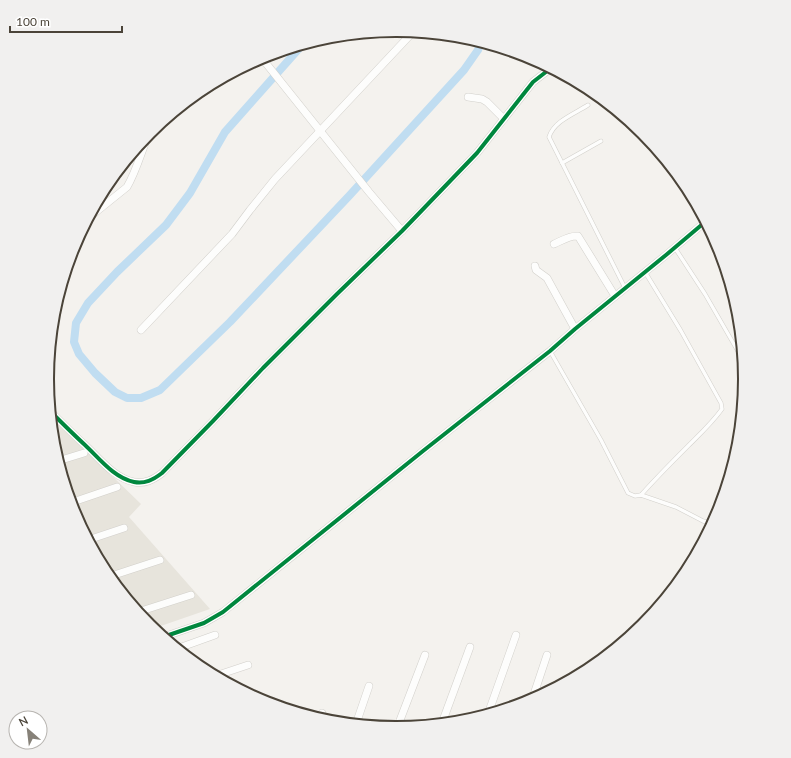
<svg xmlns="http://www.w3.org/2000/svg" width="791" height="758" font-family="Lato,sans-serif">
<style>
.residential{fill:#e7e4dc}
.lines{fill:none;stroke-linecap:round;stroke-linejoin:round}
.canal{stroke:#c0ddf1;stroke-width:8}
.service-casing{stroke:#d2d0cb;stroke-width:4.5}
.minor-casing{stroke:#d2d0cb;stroke-width:8}
.service{stroke:#fdfdfc;stroke-width:3.5}
.minor{stroke:#fdfdfc;stroke-width:7}
.cycleway-casing{stroke:#fff;stroke-width:6}
.cycleway{stroke:#00873e;stroke-width:4}
.rim{fill:none;stroke:#4b4439;stroke-width:2}
</style>
<rect width="100%" height="100%" fill="#f4f2ee"/>
<path class="residential" d="M50,416l91,88 -12,13 81,92 -58,20 -3,-3 -44,-53 -32,-61 -20,-65z"/>
<g class="lines">
<path class="canal" d="M303,44l-78,88 -35,61 -24,32 -49,47 -29,31 -12,20 -2,19 5,12 16,19 20,19 12,6h14l19,-8 70,-68 119,-126 115,-126 14,-20 3,-8"/>
<defs>
<g id="service">
<path d="M588,105c-14,9 -34,16 -39,32l76,151"/>
<path d="M562,163l39,-22"/>
<path d="M675,248l30,46 38,66"/>
<path d="M550,351l51,89 27,53 7,3 6,-1 35,12 27,14 4,1 3,-1 4,-10 24,-63"/>
<path d="M641,495c15,-17 31,-33 47,-49 12,-12 24,-23 34,-37l-1,-6 -40,-72 -36,-59"/>
</g>
<g id="minor">
<path d="M261,57l108,135 33,39"/>
<path d="M468,97l14,2 5,3 17,17"/>
<path d="M86,220l41,-33c10,-17 15,-38 23,-56"/>
<path d="M554,244c7,-3 16,-9 24,-8l37,60"/>
<path d="M535,266l1,4 11,8 28,51"/>
<path d="M141,330l91,-96 18,-24 25,-31 138,-147"/>
<path d="M50,411c11,11 23,23 35,34 14,13 29,33 49,37 11,2 19,-2 28,-9l51,-52 50,-53 74,-74 65,-63 75,-78 56,-71 18,-14"/>
<path d="M58,461l26,-8"/>
<path d="M70,503l47,-16"/>
<path d="M88,540l36,-12"/>
<path d="M108,577l52,-17"/>
<path d="M138,612l53,-17"/>
<path d="M163,637l41,-14 19,-11 200,-161 127,-100 25,-22 91,-74 39,-33"/>
<path d="M176,649l39,-14"/>
<path d="M585,671l1,-2"/>
<path d="M215,676l33,-11"/>
<path d="M532,700l15,-45"/>
<path d="M267,703l5,-2"/>
<path d="M488,714l28,-79"/>
<path d="M320,719l2,-6"/>
<path d="M442,723l28,-76"/>
<path d="M356,724l13,-38"/>
<path d="M397,728l28,-73"/>
</g>
</defs>
<use href="#service" class="service-casing"/>
<use href="#minor" class="minor-casing"/>
<use href="#service" class="service"/>
<use href="#minor" class="minor"/>
<defs>
<g id="cycleway">
<path d="M50,411c11,11 23,23 35,34 14,13 29,33 49,37 11,2 19,-2 28,-9l51,-52 50,-53 74,-74 65,-63 75,-78 56,-71 18,-14"/>
<path d="M163,637l41,-14 19,-11 200,-161 127,-100 25,-22 91,-74 39,-33"/>
</g>
</defs>
<use href="#cycleway" class="cycleway-casing"/>
<use href="#cycleway" class="cycleway"/>
</g>
<path d="M0 0H791V758H0ZM54 379a342 342 0 1 1 684 0a342 342 0 1 1-684 0Z" fill="#f1f0ef" fill-rule="evenodd"/>
<path class="rim" d="M54 379a342 342 0 1 1 684 0a342 342 0 1 1-684 0Z"/>
<g transform="translate(28 730) rotate(332)"><circle r="19" fill="#ffffff" stroke="#b7b4b0"/>
<path d="M0-3L7 15L0 10L-7 15Z" fill="#868178"/>
<text y="-6" font-size="11" font-weight="bold" text-anchor="middle" fill="#4b4439">N</text>
</g>
<path d="M10 26v6h112v-6" fill="none" stroke="#4b4439" stroke-width="2"/>
<text x="16" y="26" font-size="12" fill="#4b4439" stroke="#ffffff" stroke-width="3" paint-order="stroke">100 m</text>
</svg>
